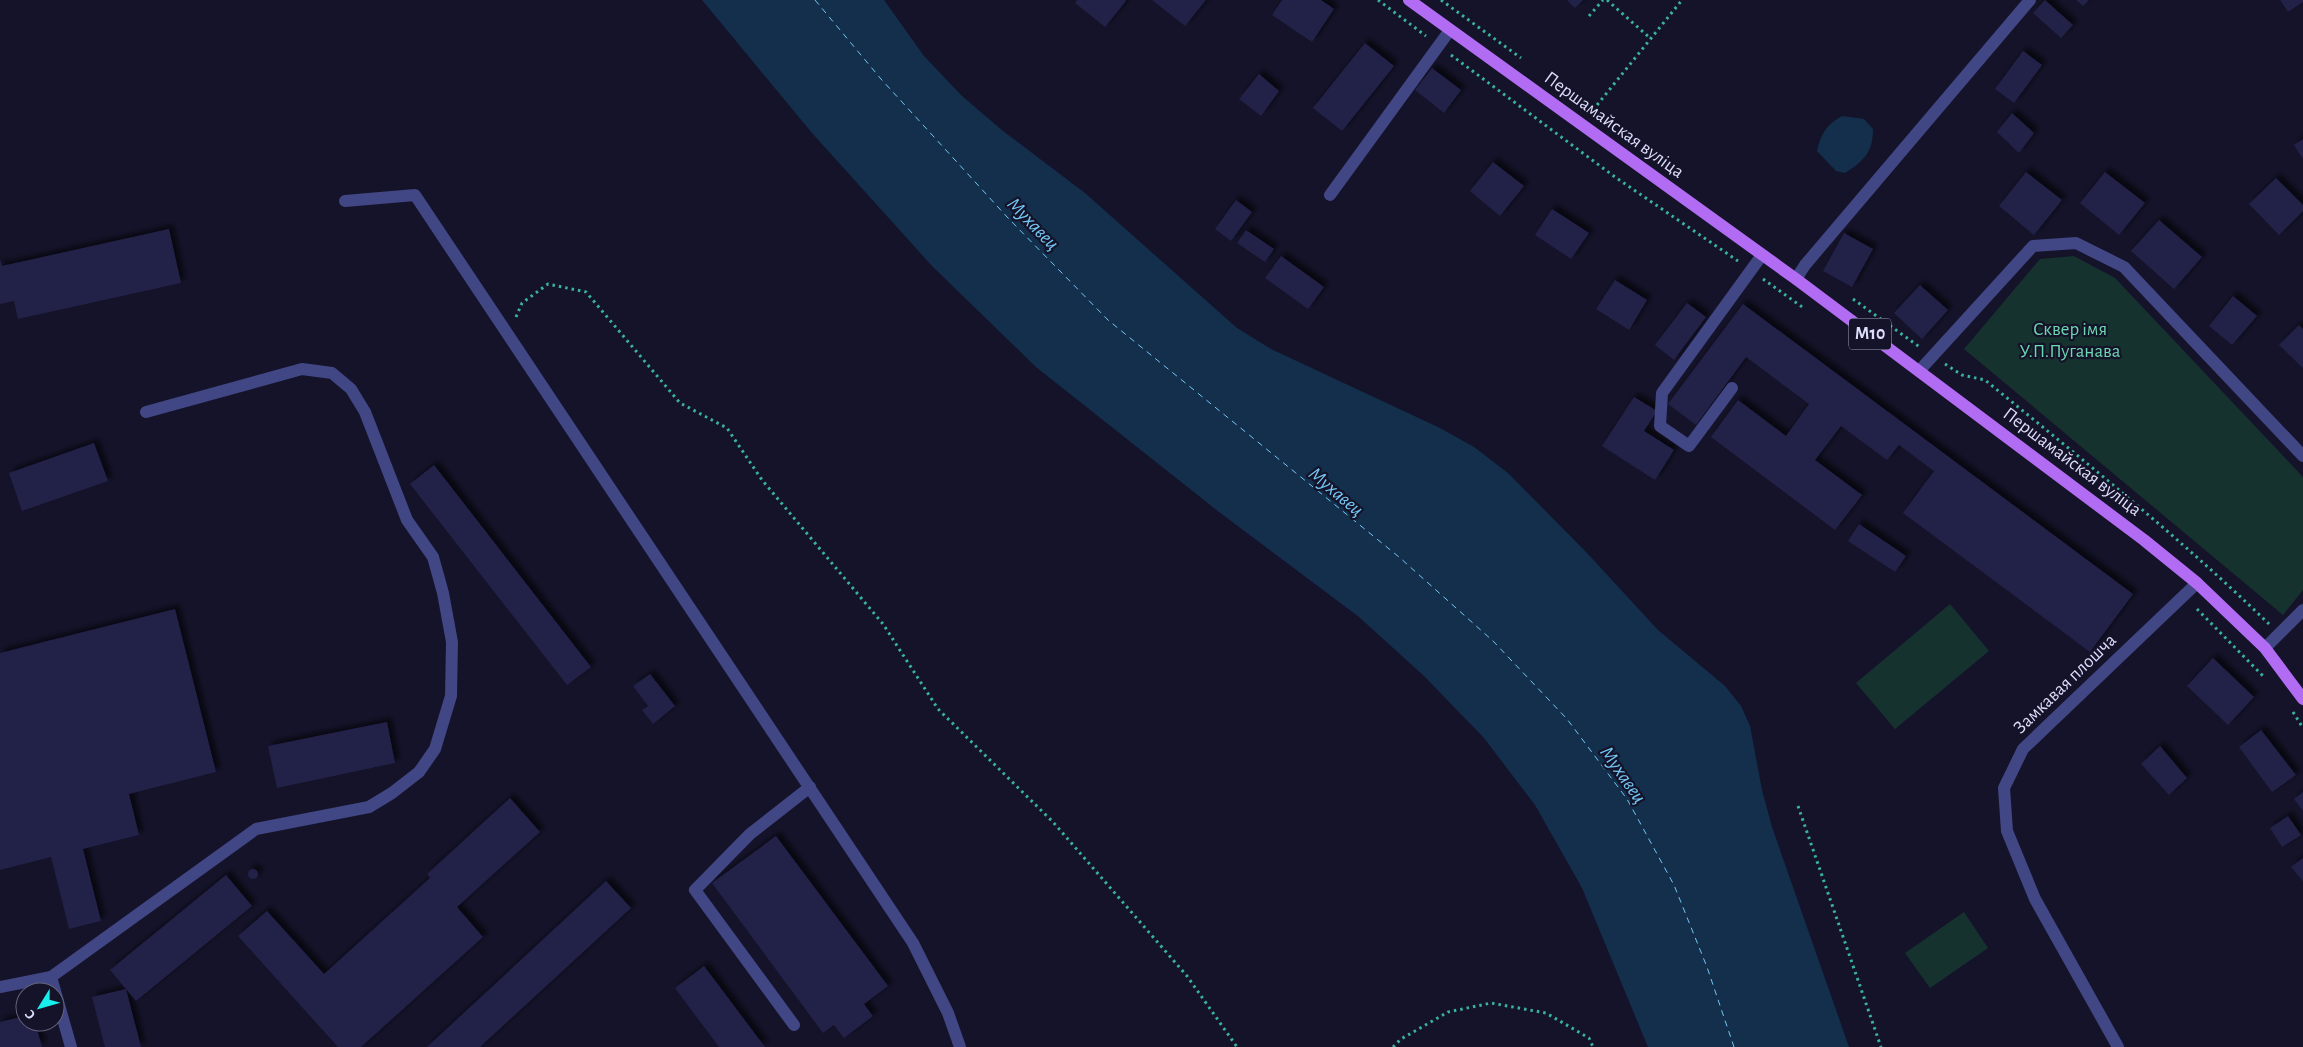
<svg xmlns="http://www.w3.org/2000/svg" width="2303" height="1047" font-family="'Alegreya Sans',sans-serif">
<style>
.green{fill:#16322e}
.water{fill:#132f4c}
.lines{fill:none;stroke-linecap:round;stroke-linejoin:round}
.ferry{stroke:#73c7f4;stroke-width:1;stroke-dasharray:6 5;stroke-linecap:butt}
.building{fill:#242048;filter:url(#shadow)}
.path{stroke:#3ab39e;stroke-width:3;stroke-dasharray:2.5 4;stroke-linecap:butt}
.minor{stroke:#414684;stroke-width:12}
.major{stroke:#b26cf4;stroke-width:12}
.labels{text-anchor:middle;dominant-baseline:central;stroke-width:4.5;stroke-linejoin:round;paint-order:stroke}
.shield{fill:#141329;stroke:#a1a0bd;stroke-width:1}
.shield-label{font-size:18px;font-weight:bold;fill:#ddddfc}
.street-label{font-size:19px;fill:#ddddfc;stroke:#141329}
.park-label{font-size:19px;fill:#6dd8b2;stroke:#141329}
.water-label{font-size:20px;font-style:italic;fill:#73c7f4;stroke:#141329}
</style>
<defs>
<filter id="shadow"><feDropShadow dx="4.5" dy="-4.5" stdDeviation="2.5" flood-color="#0009"/></filter>
</defs>
<rect width="100%" height="100%" fill="#141329"/>
<g class="green">
<path d="M2074,256l41,22 188,199v113l-20,25 -319,-266 76,-90z"/>
<path d="M1950,604l39,47 -94,78 -39,-46z"/>
<path d="M1964,912l24,36 -58,40 -25,-35z"/>
</g>
<g class="water">
<path d="M702,0h182l40,56 38,40 41,35 82,62 152,135 34,21 169,79 34,19 34,26 79,80 71,77 67,56 16,20 9,20 12,64 10,37 77,220h-201l-66,-159 -47,-83 -51,-67 -60,-62 -65,-59 -140,-105 -183,-145 -104,-101 -120,-133z"/>
<path d="M1842,116l22,3 9,10c0,23 -9,32 -28,44l-9,-2 -19,-20c3,-16 10,-27 25,-35z"/>
</g>
<g class="lines">
<path class="ferry" d="M815,0l66,79 127,139 100,102 291,237 94,84 74,78 60,80 47,86 33,82 27,80"/>
</g>
<g class="building">
<path d="M1077,0h48l1,1 -21,26 -30,-24z"/>
<path d="M1152,0h54l-21,26z"/>
<path d="M1282,0h39l13,9 -22,33 -40,-27z"/>
<path d="M1567,0h16l-8,8z"/>
<path d="M2045,0l28,25 -12,13 -28,-25z"/>
<path d="M2076,0h13l-6,6z"/>
<path d="M2280,0h23v2l-15,10z"/>
<path d="M1365,43l29,23 -52,65 -29,-23z"/>
<path d="M2023,51l19,14 -28,38 -19,-14z"/>
<path d="M1432,68l29,22 -17,23 -29,-23z"/>
<path d="M1259,74l20,17 -18,25 -22,-17z"/>
<path d="M2012,113l22,20 -15,20 -22,-21z"/>
<path d="M2303,139v20l-9,-14z"/>
<path d="M1493,162l31,24 -24,30 -30,-25z"/>
<path d="M2026,172l36,28 -28,35 -35,-29z"/>
<path d="M2105,172l40,31 -26,32 -39,-32z"/>
<path d="M2276,178l27,27v6l-24,24 -30,-31z"/>
<path d="M1236,200l16,12 -21,29 -16,-12z"/>
<path d="M1552,209l37,24 -18,26 -36,-24z"/>
<path d="M2159,220l43,37 -28,32 -43,-38z"/>
<path d="M169,229l12,54 -163,36 -4,-18 -14,3v-45l2,7z"/>
<path d="M1246,230l28,19 -9,13 -28,-19z"/>
<path d="M1844,233l29,16 -21,38 -29,-16z"/>
<path d="M1281,256l43,31 -16,22 -43,-31z"/>
<path d="M1615,280l32,20 -18,30 -33,-21z"/>
<path d="M1920,285l28,25 -26,29 -28,-26z"/>
<path d="M2233,296l24,20 -25,29 -23,-19z"/>
<path d="M1687,303l19,14 -32,43 -19,-15z"/>
<path d="M1743,304l390,290 -43,58 -187,-139 31,-42 -35,-26 -12,15 -46,-34 -26,34 47,35 -27,35 -124,-93 27,-37 48,36 23,-32 -63,-47 -50,68 -28,-21z"/>
<path d="M2299,325l4,4v39l-24,-23z"/>
<path d="M1634,397l23,14 -13,20 30,19 -19,30 -53,-34z"/>
<path d="M94,443l14,38 -86,30 -13,-38z"/>
<path d="M434,465l157,202 -24,18 -157,-201z"/>
<path d="M1859,524l47,32 -11,16 -47,-31z"/>
<path d="M175,609l41,163 -87,22 10,41 -56,14 18,72 -32,8 -18,-72 -51,13v-217z"/>
<path d="M2213,658l41,39 -26,28 -41,-39z"/>
<path d="M650,674l25,32 -22,18 -11,-14 6,-4 -15,-20z"/>
<path d="M387,722l8,41 -118,25 -9,-42z"/>
<path d="M2261,730l35,45 -24,17 -33,-45z"/>
<path d="M2160,746l27,32 -18,17 -28,-31z"/>
<path d="M2303,792v19l-9,-12z"/>
<path d="M510,798l30,34 -83,75 26,30 -122,110h-23l-100,-111 29,-25 57,63 106,-96 -3,-4z"/>
<path d="M2288,816l13,19 -19,12 -12,-19z"/>
<path d="M776,836l112,150 -24,18 9,12 -29,22 -10,-13 -11,8 -111,-150z"/>
<path d="M2303,858v23l-12,-14z"/>
<circle cx="253" cy="874" r="5"/>
<path d="M226,875l26,31 -116,95 -26,-31z"/>
<path d="M606,881l25,27 -151,139h-53z"/>
<path d="M704,966l61,81h-46l-44,-59z"/>
<path d="M126,989l15,58h-36l-13,-50z"/>
<path d="M25,1016v6h10l7,25h-42v-25z"/>
</g>
<g class="lines">
<g class="path">
<path d="M1378,0l48,36"/>
<path d="M1441,0l80,58"/>
<path d="M1607,0l43,38"/>
<path d="M1589,16l14,-16"/>
<path d="M1451,55l164,122 123,84"/>
<path d="M1593,110l89,-110"/>
<path d="M1763,279l42,30"/>
<path d="M1853,299l68,49"/>
<path d="M516,317l6,-14 26,-19 38,8 94,111 47,25 35,52 121,144 55,85 115,113 134,154 50,71"/>
<path d="M1945,364l17,11 23,5c97,79 194,157 284,244"/>
<path d="M2197,609l68,69"/>
<path d="M2293,712l10,16"/>
<path d="M1798,806l83,241"/>
<path d="M1393,1047l8,-8 47,-27 43,-9 55,10 43,25 4,9"/>
</g>
<g class="minor">
<path d="M1330,195l120,-165"/>
<path d="M345,201l70,-6 498,748 35,70 12,34"/>
<path d="M1796,279l9,-14 225,-265"/>
<path d="M1919,371l114,-125 43,-3 48,24 179,189"/>
<path d="M1732,388l-43,58 -29,-20 2,-33 100,-138"/>
<path d="M2265,648l38,-38"/>
<path d="M51,977l205,-148 113,-22 23,-14 27,-21 16,-23 16,-53 1,-54 -9,-49 -10,-36 -26,-37 -42,-108 -14,-23 -19,-16 -30,-4 -156,43"/>
<path d="M0,987l51,-10 20,70"/>
<path d="M794,1025l-99,-135 55,-56 60,-47"/>
<path d="M2118,1047l-83,-148 -28,-68 -3,-43 19,-39 174,-166"/>
</g>
<path class="major" d="M1409,0l387,279 348,261 53,43 68,65 38,51"/>
</g>
<g class="labels">
<rect class="shield" x="1849" y="318.5" width="42" height="31" rx="4"/>
<g class="shield-label">
<text x="1870" y="334">М10</text>
</g>
<g class="street-label">
<text transform="translate(1614 125) rotate(36)">Першамайская вуліца</text>
<text transform="translate(2072 462) rotate(37)">Першамайская вуліца</text>
<text transform="translate(2065 684) rotate(-44)">Замкавая плошча</text>
</g>
<g class="park-label">
<text x="2070" y="329">Сквер імя<tspan x="2070" dy="22">У.П.Пуганава</tspan></text>
</g>
<g class="water-label">
<text transform="translate(1033 224) rotate(46)">Мухавец</text>
<text transform="translate(1336 492) rotate(40)">Мухавец</text>
<text transform="translate(1623 775) rotate(55)">Мухавец</text>
</g>
</g>
<g transform="translate(40 1007) rotate(233)"><circle r="24" fill="#141329" stroke="#64647d"/>
<path d="M0-4L9 19L0 12L-9 19Z" fill="#18eeeb"/>
<text y="-8" font-size="14" font-weight="bold" text-anchor="middle" fill="#ddddfc">С</text>
</g>
</svg>
